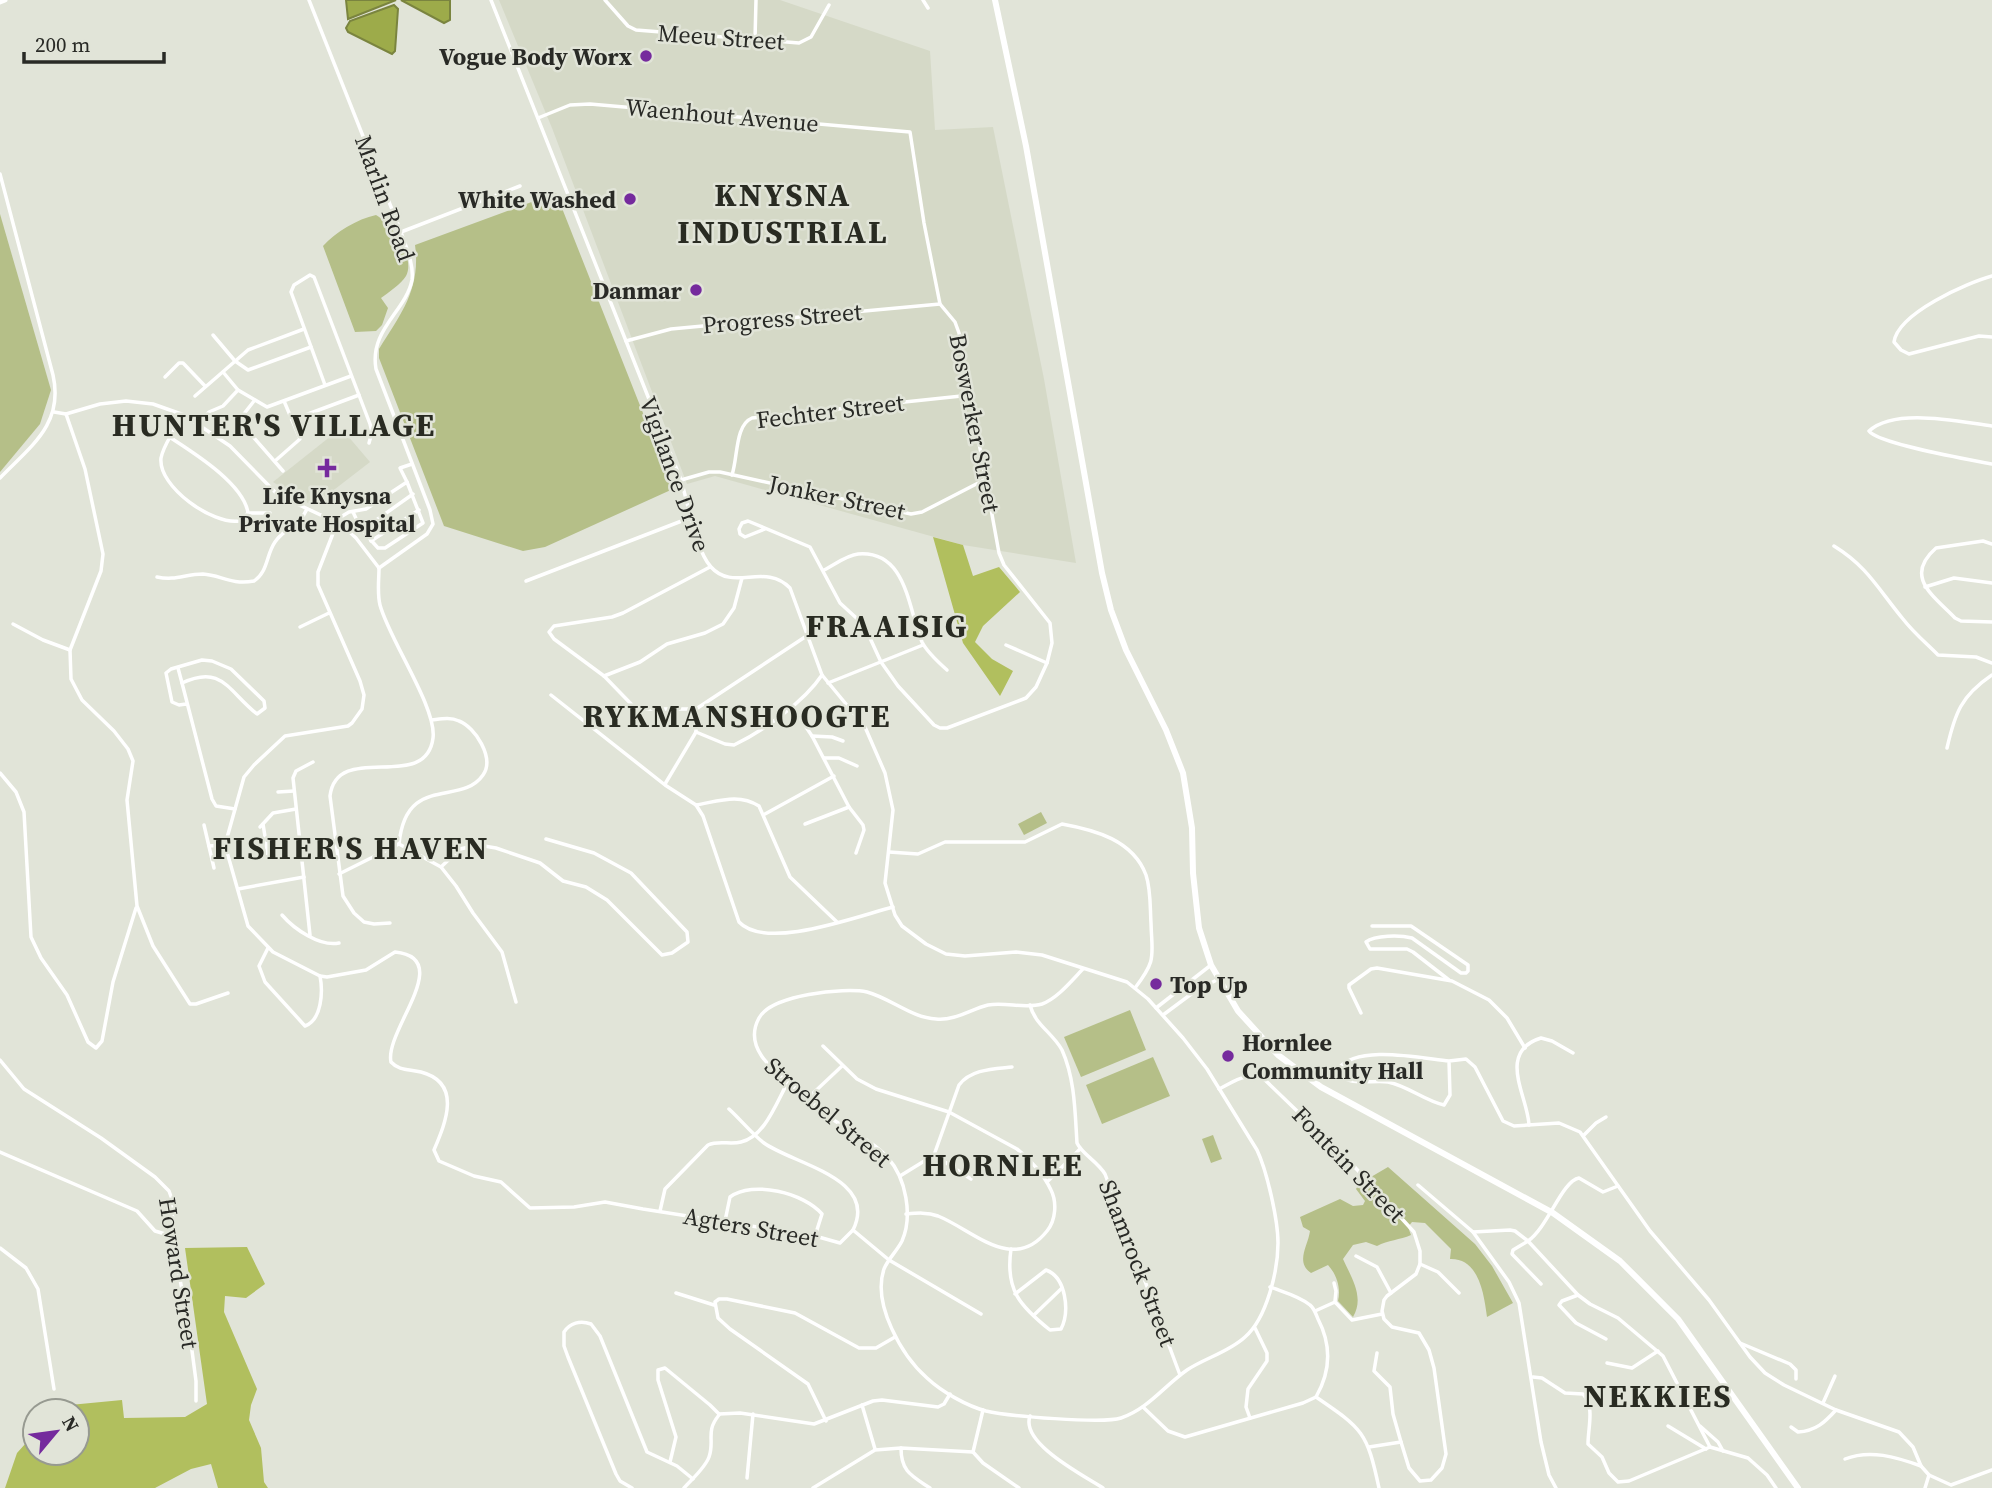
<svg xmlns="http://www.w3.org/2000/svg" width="1992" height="1488" font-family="'Source Serif 4',serif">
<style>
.built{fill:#d5d9c7}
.green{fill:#b5bf88}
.forest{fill:#b1bf5e}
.water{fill:#9dab4a;stroke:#7a843f;stroke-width:2}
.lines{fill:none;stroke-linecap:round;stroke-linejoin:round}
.minor{stroke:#fff;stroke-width:3.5}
.tertiary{stroke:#fff;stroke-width:5}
.trunk{stroke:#fff;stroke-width:6}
.poi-dot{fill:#752a9d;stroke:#e1e4d8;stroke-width:2.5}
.labels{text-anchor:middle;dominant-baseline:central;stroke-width:5;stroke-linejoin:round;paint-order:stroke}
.street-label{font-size:24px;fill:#292a26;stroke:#e1e4d8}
.poi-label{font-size:24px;font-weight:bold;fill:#292a26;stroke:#e1e4d8;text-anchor:end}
.district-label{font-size:32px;font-weight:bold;letter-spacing:2px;fill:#292b22;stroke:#e1e4d8}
</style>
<rect width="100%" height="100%" fill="#e1e4d8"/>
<g class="built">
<path d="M499,0h281l150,51 5,79 58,-3 51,252 32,184 -113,-18 -248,-69 -28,8 -135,-356z"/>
<path d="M336,432l11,3 23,27 -57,44 -40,-24z"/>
</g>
<g class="green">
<path d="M556,193l117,296 -128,58 -22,4 -79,-25 -65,-168v-9c22,-35 42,-60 36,-104z"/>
<path d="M0,214l51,176 -11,34 -40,48z"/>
<path d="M376,215c15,8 40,43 30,61 -5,8 -17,16 -25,22l7,10 -6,17 -6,6 -21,1 -32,-86c13,-14 34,-27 53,-31z"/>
<path d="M1041,812l6,11 -23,12 -6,-11z"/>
<path d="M1130,1010l16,40 -65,27 -17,-40z"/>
<path d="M1153,1057l17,39 -68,28 -16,-39z"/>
<path d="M1213,1135l9,24 -11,4 -9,-24z"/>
<path d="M1388,1167l87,77 17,22 21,37 -26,14c-3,-23 -8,-59 -37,-58l1,-10 -26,-26 -13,-1 -4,5 3,8c-11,5 -23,5 -34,11l-11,-4 -13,3 -10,14c8,18 22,38 10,58l-15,-16c3,-13 -1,-26 -10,-36l-17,8c-16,-11 -3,-27 -1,-42l-7,-4 -3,-10 40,-18 13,7 10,-1 2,-4 -9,-12 3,-5z"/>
</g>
<g class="forest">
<path d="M933,537l30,8 10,31 26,-9 21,25 -37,34 -8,16 17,17 21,12 -13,25 -37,-53z"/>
<path d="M247,1247l18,37 -19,14 -21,-2 -1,16 33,77 -6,16 -2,15 12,28 3,34 4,6h-50l-7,-24 -20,5 -36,19h-150l12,-35 18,-20v20h42v-42h-30l2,-4 73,-7 2,18 61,-1 22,-13 -22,-156z"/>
</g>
<g class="water">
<path d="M346,0h50l-48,19z"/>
<path d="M401,0h49v20l-6,3z"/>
<path d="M394,5l4,4 -3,42 -3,3 -44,-22 -2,-4 4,-7z"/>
</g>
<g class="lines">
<g class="minor">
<path d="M309,0l92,232c5,15 13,32 11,48 -6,31 -43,50 -36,89l54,141 3,14 -6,10 -48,34"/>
<path d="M491,0l190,480c7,23 15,71 30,87 22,25 54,-5 79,21l32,87 43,52 20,46 8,37 -8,73 10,32 7,11 24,18 20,10 19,2 51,-4 26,3 85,27 21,17 35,39 24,31 50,81c10,21 21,70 21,93 0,27 -11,75 -33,94 -16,15 -40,21 -58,33 -23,16 -39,39 -66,48 -18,6 -114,-2 -135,-7 -19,-5 -44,-19 -59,-33 -25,-22 -55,-74 -43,-109 4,-10 13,-18 18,-28 11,-25 4,-63 -14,-83 -15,-17 -38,-27 -56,-39 -11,-7 -20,-18 -31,-26 -21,-18 -60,-42 -42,-75 12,-23 85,-31 108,-26 23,6 45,26 69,27 19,2 35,-10 52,-14 18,-3 37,4 54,-1 16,-6 30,-24 41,-35"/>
<path d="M605,0l23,26 8,4 163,13 12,-6 18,-32"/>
<path d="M923,0l5,8"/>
<path d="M755,39l1,-39"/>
<path d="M538,118l32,-13 20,-1 320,28 14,91 16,81 15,18 4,11 40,220 5,12 46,58 2,20 -5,20 -11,24 -10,11 -79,30h-7l-6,-3 -36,-39 -17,-24 -17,-37 -24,-22 -30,-56 -62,-26 -6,2 -3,6 1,5 5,3 20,-8"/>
<path d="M0,174l53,201c11,49 -22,71 -53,103"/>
<path d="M401,232l119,-46"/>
<path d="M1992,276c-25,7 -94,37 -98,66l7,8 8,4 70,-18 13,1"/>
<path d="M213,335l22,26 13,9 63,-23"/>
<path d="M626,341l45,-12 269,-25"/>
<path d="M223,372l15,18 29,17 84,-31"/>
<path d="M165,377l14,-14h4l22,23"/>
<path d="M325,385l-34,-93 3,-7 16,-10 4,2 56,147 2,8 -3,11"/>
<path d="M195,396l53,-46 56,-21"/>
<path d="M254,401l-11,14 -2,8 42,48"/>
<path d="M54,412l12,2 34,-10 26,-3 27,3 31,11 46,31 48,49 64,30 14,13 23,30"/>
<path d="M66,414l19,55 18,85 -2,17 -31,79 1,29 11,21 32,31 14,18 5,12 -6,39 10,106 16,40 37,58h6l32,-11"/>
<path d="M184,415c-7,9 -21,32 -23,43 -3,29 52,67 78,63l9,-8h22"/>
<path d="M292,420l67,-25"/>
<path d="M198,423l11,-11 14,-6 15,-16"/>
<path d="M1992,426c-32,-4 -97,-19 -123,5 9,13 103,29 123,33"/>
<path d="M171,438c23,15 73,46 77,75"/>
<path d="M275,461l25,-22 -16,-38"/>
<path d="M732,475c6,-18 3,-50 20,-57l219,-23"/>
<path d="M681,480l28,-8h11l191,42 11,-2 64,-33"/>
<path d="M407,482l-7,-14 12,-4"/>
<path d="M353,512l8,17 17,19h7l38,-25 -16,-41 -41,27 -17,3 -10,6 -21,54v13l42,96 4,14 -2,14 -10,14 -4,3 -63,10 -31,29 -10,12 -19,68 23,81 25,26 47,24 7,1 39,-7 29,-18c61,6 -11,79 -4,110 8,9 19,7 30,10 42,11 24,52 13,78l5,11 35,15 27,6 29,26 44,-1 31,-5 38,7 172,27 25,7 13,-13"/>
<path d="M361,529l14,-8 38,-27"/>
<path d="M371,541l48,-31"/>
<path d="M1992,544l-9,-3 -47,7c-33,29 -2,48 19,70l6,3 31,1"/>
<path d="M1834,546c34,21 44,43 69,73 10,13 23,24 35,36l38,2 16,6"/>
<path d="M379,568c0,12 -2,25 1,37 9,34 57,103 53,133 -7,56 -96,2 -103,58l13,100 11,17 10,9 10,2 16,-1"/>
<path d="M824,570c10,-5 23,-15 34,-16 49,-4 50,55 64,88 5,10 16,20 25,28"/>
<path d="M157,577c19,4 28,-3 46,-3 18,1 27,11 51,7 14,-9 12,-26 21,-39 10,-15 24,-15 32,-33"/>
<path d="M526,581l166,-64"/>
<path d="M1925,587l29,-9 38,5"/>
<path d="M13,624l30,16 27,10"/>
<path d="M300,627l29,-14"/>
<path d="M1006,645l41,18"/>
<path d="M178,668l4,15"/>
<path d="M604,676l36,-14 27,-18 38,-11 18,-9 11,-16 8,-30"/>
<path d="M828,683l95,-38"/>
<path d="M551,695l114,90 31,20c23,-4 43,-12 63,1l31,71 47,45"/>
<path d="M186,704l-7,1 -7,-3 -6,-29 5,-4 31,-9 10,1 19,8 33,32 1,7 -8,6c-29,-23 -35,-50 -75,-31l30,116 4,7 19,3"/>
<path d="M792,706l20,30 37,71 14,18 1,5 -8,23"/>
<path d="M696,709h-60l-32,-33 -50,-37 -5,-7 5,-6 58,-9 11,-4 87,-46"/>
<path d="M696,709l112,-74"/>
<path d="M696,709v23"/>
<path d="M696,732l29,12 9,1c29,-14 70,-43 88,-70"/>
<path d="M812,736l20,1 11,4"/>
<path d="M1947,748c8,-35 14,-52 45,-73"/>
<path d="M824,758h15l18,8"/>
<path d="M0,773l16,19 8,20 7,125 10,21 26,37 21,47 8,6 6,-7 11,-59 23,-74"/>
<path d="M665,784l31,-52"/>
<path d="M278,792l16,-1"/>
<path d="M696,805l7,11 36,106c27,29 119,-6 154,-15"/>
<path d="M765,814l69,-38"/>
<path d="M263,824l5,31"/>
<path d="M805,824l44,-17"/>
<path d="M204,825l10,43"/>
<path d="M260,827l13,-14 23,-4"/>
<path d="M399,844c7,-71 62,-37 84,-69 12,-17 -8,-48 -24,-54 -9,-4 -18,-2 -27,-1"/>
<path d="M399,844l42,23 15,19 17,27 29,39 14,50"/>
<path d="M209,846l15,-1"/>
<path d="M889,852l29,2 27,-12h80l37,-18c33,6 71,16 84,51 5,15 4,33 5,48 1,34 6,36 -16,65"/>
<path d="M441,867l19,-18 18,-4 18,3 44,15 23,18 23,6 21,13 55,55 10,-2 16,-11 -1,-10 -56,-59 -37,-20 -48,-14"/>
<path d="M339,874l60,-30"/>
<path d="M238,889l66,-12"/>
<path d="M282,915c12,14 38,32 57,28"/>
<path d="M1372,926h39l57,39v6l-2,2h-5l-49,-35c-12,-3 -37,-3 -46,4l4,7h37l6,3 36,28"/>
<path d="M310,935l-17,-157 3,-7 17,-9"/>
<path d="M268,948l-9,18 6,16 40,44c17,-6 18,-35 15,-50"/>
<path d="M1030,1005c5,20 23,28 32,45 13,29 13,62 15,93 5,11 20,18 28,31l75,201"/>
<path d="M1156,1008l55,-43"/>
<path d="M1361,1013l-12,-25v-3l22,-16 6,-1 75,13 37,19 18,18 18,30"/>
<path d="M1163,1015l35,-26 21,-10"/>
<path d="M823,1046l34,33 19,10 73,23 68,37c13,10 27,26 34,41 6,12 5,30 -4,41 -34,43 -74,-1 -109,-15 -11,-4 -21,-3 -32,-2"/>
<path d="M0,1060l24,29 77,49 54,39 14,14 4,11 -1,34 17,92 7,53v20"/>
<path d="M1449,1061c-29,-3 -92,-17 -111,8 6,20 34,10 50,13 20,4 37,19 56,23l6,-10 -1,-34 17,-2 9,8 28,54 11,5 45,-3 21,9 70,99 59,69 41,57 15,16 19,12 52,25 63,22 14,15 8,19 8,9 -4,13"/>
<path d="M1219,1089c18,-9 26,-17 46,-9l86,83 63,69 6,19v13l-4,10 -29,22 -3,4 -2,11 2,8 8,8 27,6 10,17 5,18 12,86 -4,14 -11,12 -11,1 -11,-13 -8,-26 -8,-28 -3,-27 -16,-16 3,-18"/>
<path d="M808,1098l34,-32"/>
<path d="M729,1109c12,11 23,25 35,34 29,21 115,35 89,87l36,30 92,54"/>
<path d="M1529,1125c-1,-28 -33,-73 12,-87l11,3 21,12"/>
<path d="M1584,1135l12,-12 10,-6"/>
<path d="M0,1152l137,59 18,20 17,5"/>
<path d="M934,1155l37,24"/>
<path d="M900,1176l34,-21 25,-70c12,-16 35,-16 53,-18"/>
<path d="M1047,1182l33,-33"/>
<path d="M1418,1185l55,47 36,50 10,21 22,139 8,33 7,13"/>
<path d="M660,1211l5,-22 43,-44c11,-5 22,0 33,-3 24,-5 36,-41 47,-60"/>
<path d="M725,1221l5,-24c23,-17 74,-4 92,17l-7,22"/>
<path d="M1473,1232l37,-2 5,1 13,10c20,-14 34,-60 51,-63l24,14 15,-6"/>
<path d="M0,1248l26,20 12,21 16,100"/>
<path d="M1011,1249c-6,41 9,57 39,81l11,-1c9,-18 5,-52 -15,-59l-31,24"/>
<path d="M1356,1256l21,11 14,26"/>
<path d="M1420,1264l18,8 21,21"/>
<path d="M1334,1283l2,8 -1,10"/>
<path d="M1541,1284l-29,-30 1,-4 15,-9 50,54 12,9 28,14 45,38 47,91"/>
<path d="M1270,1287c13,5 29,9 40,18 4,3 6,9 8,14 14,27 13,52 -2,78"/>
<path d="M676,1293l38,12"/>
<path d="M1578,1295l-16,6 -3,4 17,18 30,16"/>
<path d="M1315,1311l20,-9 17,18 30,-6"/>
<path d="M1034,1315l28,-27"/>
<path d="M1740,1343l50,21 6,6v9"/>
<path d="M1607,1363l25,5 26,-17"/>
<path d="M1533,1377l9,1 23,15 18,1c12,13 5,33 5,50l14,13 7,16 9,9 11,-1 81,-34 38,11 19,17 9,13"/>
<path d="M1316,1397c47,32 51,35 63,91"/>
<path d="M1823,1403l12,-27"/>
<path d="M862,1405l13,44"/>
<path d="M1143,1407l25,24 17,6 118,-34 13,-6"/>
<path d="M719,1414l21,-1 74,11 59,-23 9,-1 56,7 6,-3 6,-10"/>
<path d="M1030,1416c-10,27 53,59 73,72"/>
<path d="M1250,1418l-4,-11 2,-18 19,-28v-8l-12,-25"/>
<path d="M826,1421l-18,-37 -78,-55 -12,-11 -3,-16 4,-3h8l68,14 64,35h17l19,-11"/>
<path d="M1668,1426l38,23"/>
<path d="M1700,1426l18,16 5,9"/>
<path d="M1791,1427l7,5c18,-1 27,-10 38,-22"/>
<path d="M1369,1447l32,-5"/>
<path d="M901,1448c0,24 11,28 29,40"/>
<path d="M973,1452l10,11 36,25"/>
<path d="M973,1452l10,-42"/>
<path d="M1845,1459c25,-10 51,-2 76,7"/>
<path d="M670,1462l6,-25 -18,-57v-10l7,-2 45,37 9,9"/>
<path d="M1929,1475l22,10 41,-15"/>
<path d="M747,1478l6,-64"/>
<path d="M632,1488l-12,-7 -4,-7 -48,-117 -4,-11v-14c6,-9 16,-12 27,-8l9,12 47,116 30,14 16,13"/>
<path d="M684,1488c8,-9 21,-20 25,-31 6,-17 -4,-25 10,-42"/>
<path d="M813,1488l62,-38 26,-2 72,4"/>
</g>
<path class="tertiary" d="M0,2l5,-2"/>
<path class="trunk" d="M995,0l31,146 76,427 9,37 15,40 40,80 17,43 9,55 1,45 6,55 12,37 27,46 40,44 43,32 232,126 67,48 58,58 120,169"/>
</g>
<g class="poi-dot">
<circle cx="646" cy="56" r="7"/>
<circle cx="630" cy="199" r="7"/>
<circle cx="696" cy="290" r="7"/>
<path d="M323.5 457.5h7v7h7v7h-7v7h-7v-7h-7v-7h7z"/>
<circle cx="1156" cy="984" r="7"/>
<circle cx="1228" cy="1056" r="7"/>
</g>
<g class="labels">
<g class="street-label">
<text transform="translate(721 37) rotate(4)">Meeu Street</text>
<text transform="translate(722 115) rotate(5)">Waenhout Avenue</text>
<text transform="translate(385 198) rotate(70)">Marlin Road</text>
<text transform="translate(782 318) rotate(-5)">Progress Street</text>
<text transform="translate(830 411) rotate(-7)">Fechter Street</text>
<text transform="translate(975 423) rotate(79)">Boswerker Street</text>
<text transform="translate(675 474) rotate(70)">Vigilance Drive</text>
<text transform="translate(837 497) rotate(12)">Jonker Street</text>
<text transform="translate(828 1112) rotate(40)">Stroebel Street</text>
<text transform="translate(1349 1164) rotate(46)">Fontein Street</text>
<text transform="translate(751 1227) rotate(10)">Agters Street</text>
<text transform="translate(1138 1263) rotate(69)">Shamrock Street</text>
<text transform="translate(179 1273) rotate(81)">Howard Street</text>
</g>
<g class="poi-label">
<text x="632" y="56">Vogue Body Worx</text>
<text x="616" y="199">White Washed</text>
<text x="682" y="290">Danmar</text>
<text x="327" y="495" text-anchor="middle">Life Knysna<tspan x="327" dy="28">Private Hospital</tspan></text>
<text x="1170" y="984" text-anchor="start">Top Up</text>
<text x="1242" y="1042" text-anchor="start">Hornlee<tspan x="1242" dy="28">Community Hall</tspan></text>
</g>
<g class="district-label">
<text x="783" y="195">KNYSNA<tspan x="783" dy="37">INDUSTRIAL</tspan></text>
<text x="274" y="425">HUNTER'S VILLAGE</text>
<text x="887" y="626">FRAAISIG</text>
<text x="737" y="716">RYKMANSHOOGTE</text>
<text x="351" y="848">FISHER'S HAVEN</text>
<text x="1003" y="1165">HORNLEE</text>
<text x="1658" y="1396">NEKKIES</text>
</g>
</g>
<g transform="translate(56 1432) rotate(61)"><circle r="33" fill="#e1e4d8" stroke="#979a91" stroke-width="2"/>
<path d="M0-5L12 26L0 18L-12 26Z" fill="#752a9d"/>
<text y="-10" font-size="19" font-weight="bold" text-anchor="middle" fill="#292a26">N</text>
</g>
<path d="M24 52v10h140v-10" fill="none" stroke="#292a26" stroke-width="3.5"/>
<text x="35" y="52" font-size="21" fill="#292a26" stroke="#e1e4d8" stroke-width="5" paint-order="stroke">200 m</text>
</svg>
